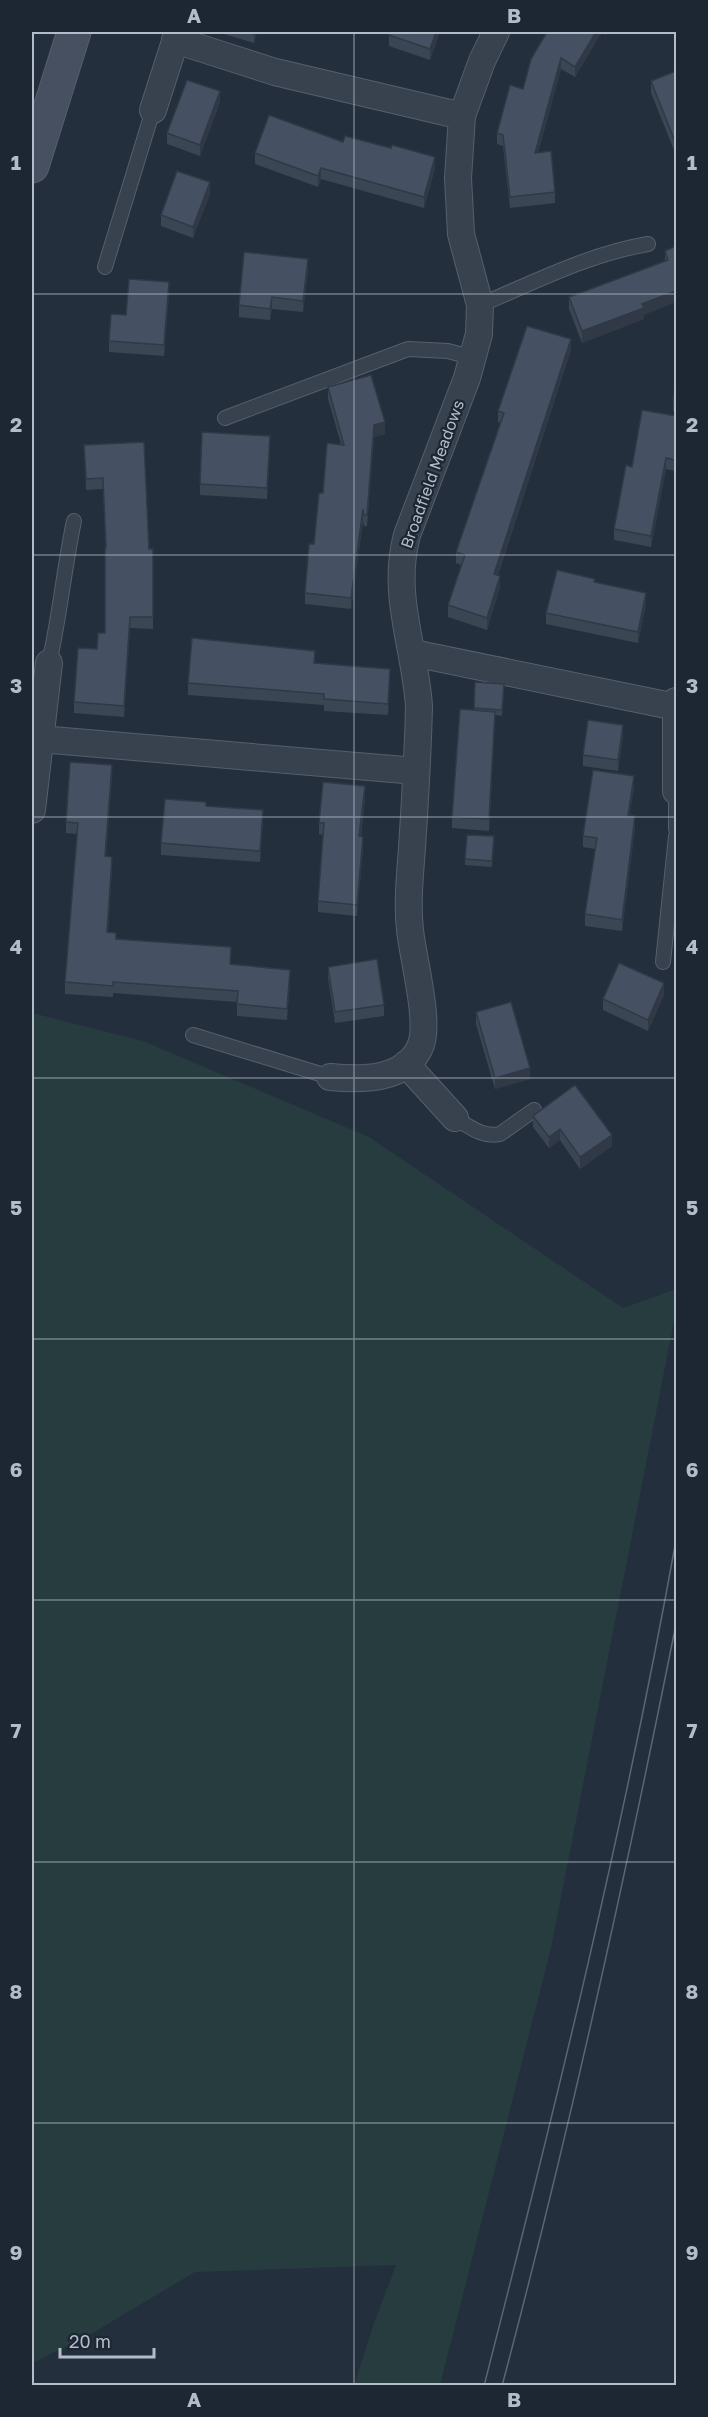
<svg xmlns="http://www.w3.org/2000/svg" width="708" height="2417" font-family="'Golos Text',sans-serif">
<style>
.green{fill:#263c3f}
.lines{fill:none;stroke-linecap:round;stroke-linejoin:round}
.service-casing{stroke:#565f6c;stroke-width:16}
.minor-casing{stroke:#565f6c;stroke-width:28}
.secondary-casing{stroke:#565f6c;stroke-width:35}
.service{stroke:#38414e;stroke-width:14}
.minor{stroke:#38414e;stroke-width:26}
.secondary{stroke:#465061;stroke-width:33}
.tram{stroke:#5a6575;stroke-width:1.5}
.wall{fill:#3b4654}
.shaded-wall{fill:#303945}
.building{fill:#455162;stroke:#303945;stroke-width:1.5}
.grid{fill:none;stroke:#b4bcc9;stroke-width:1.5;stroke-opacity:0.55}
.labels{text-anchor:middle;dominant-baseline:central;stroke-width:4.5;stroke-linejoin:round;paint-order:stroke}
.street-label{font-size:16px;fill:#b4bcc9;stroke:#1d2633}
.neatline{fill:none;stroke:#b4bcc9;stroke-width:2}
.grid-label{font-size:20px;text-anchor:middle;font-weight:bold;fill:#b4bcc9}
</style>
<rect width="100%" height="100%" fill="#242f3e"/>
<path class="green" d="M32,1013l111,28 226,96 254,171 53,-19v22l-125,637 -111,437h-86l20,-62 22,-58 -201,7 -111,66 -52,25z"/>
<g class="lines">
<defs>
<g id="service">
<path d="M105,267l48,-157"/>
<path d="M480,305c55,-23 109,-51 168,-61"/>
<path d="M225,418l183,-69 40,2 26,7"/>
<path d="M49,663c11,-47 15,-95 25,-142"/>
<path d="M676,791v38"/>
<path d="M663,962l13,-126"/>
<path d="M193,1035l137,42"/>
<path d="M455,1118c15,9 28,20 45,16l34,-24"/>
</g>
<g id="minor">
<path d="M175,40l100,32 187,44"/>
<path d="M153,110l25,-78"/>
<path d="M413,653l263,54"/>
<path d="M40,739l376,32"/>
<path d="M676,791v-90"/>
<path d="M32,810l17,-147"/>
<path d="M406,1064l49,54"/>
<path d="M330,1077c31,3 75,4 90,-30 11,-23 -7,-88 -10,-117 -3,-27 0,-55 2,-82 3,-47 6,-94 7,-142 -4,-59 -28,-112 -12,-171l60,-157 12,-44 1,-29 -19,-71 -3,-56 4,-62 20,-55 14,-29"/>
</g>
<path id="secondary" d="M32,166l42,-134"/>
</defs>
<use href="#service" class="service-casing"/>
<use href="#minor" class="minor-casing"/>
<use href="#secondary" class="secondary-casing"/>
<use href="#service" class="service"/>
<use href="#minor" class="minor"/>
<use href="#secondary" class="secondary"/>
<g class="tram">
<path d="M484,2386c72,-281 141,-562 192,-846"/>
<path d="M502,2386c67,-252 123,-506 174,-762"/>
</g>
</g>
<g class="wall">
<path d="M224,32h33l-3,11 -30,-9z"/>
<path d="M440,32l-10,28 -41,-14v-11z"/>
<path d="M547,32h61l-2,3 -5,-2 -26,44 -14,-8 -23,84 17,39v11l-45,5 -7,-62 -6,-2v-11l26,-44z"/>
<path d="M676,71v78l-2,1 -23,-57v-12z"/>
<path d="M220,102l-20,54 -33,-12v-11z"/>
<path d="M343,142l92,26 -11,40 -103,-29 -3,8 -63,-23v-11z"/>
<path d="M210,194l-17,44 -32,-12v-11z"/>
<path d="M676,246l-32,69v4l-62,24 -13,-34v-12l96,-36v-10z"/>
<path d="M308,270l-5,42 -31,-3 -2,11 -31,-3v-12z"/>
<path d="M169,293l-5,63 -55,-4v-11l17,-26z"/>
<path d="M571,350l-73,225 2,12 -13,43 -39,-13v-12l13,-40 -5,-2v-11l45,-129 -3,-1v-11z"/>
<path d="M676,378v34l-3,-1v-11z"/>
<path d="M328,387l57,47 -11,3 -7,89h-3l-1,-5 -12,88 -46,-5v-11l18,-100 18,-49 -13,-45z"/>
<path d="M676,416v45l-1,10 -9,-2 -15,78 -37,-7v-11l18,-62z"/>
<path d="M84,445l65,104h4v80l-23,-1 -6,89 -50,-4v-11l31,-69 1,-85 -3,-59 -17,1z"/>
<path d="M270,447l-3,52 -67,-4v-11z"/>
<path d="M595,583l51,21 -8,39 -92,-19v-11z"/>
<path d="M315,663l75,17 -2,35 -64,-4v-6l-136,-10v-12z"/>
<path d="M475,682l29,8 -2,26 -7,-1 -6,116 -37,-3v-11l22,-107z"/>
<path d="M623,737l-5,34 -35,-5v-11z"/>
<path d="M112,776l-6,80 6,12 -4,64 8,7 115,25 59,17 -3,39 -50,-4v-14l-124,-9v4l-48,-3v-12l12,-148 -11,-1v-11z"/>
<path d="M634,788l-5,27 6,12 -13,104 -37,-5v-12l10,-65 -12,-2v-11z"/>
<path d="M365,798l-4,39 2,11 -6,68 -39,-4v-11l5,-66 -4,-1v-11z"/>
<path d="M263,821l-3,41 -99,-7v-12z"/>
<path d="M494,842l-2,25 -27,-2v-6z"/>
<path d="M328,967l56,38v11l-49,7 -7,-45z"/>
<path d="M664,995l-16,36 -45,-21v-11z"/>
<path d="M476,1012l54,67 -35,10 -19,-65z"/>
<path d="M533,1116l79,30 -32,23 -20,-29 -11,8 -16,-21z"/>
</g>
<g class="shaded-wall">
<path d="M255,32h2l-3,11v-9z"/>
<path d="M436,32h4l-10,28v-11z"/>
<path d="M596,32h5v1l-26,44v-10z"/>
<path d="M561,58v11l-26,95v-11z"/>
<path d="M220,91v11l-20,54v-11z"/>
<path d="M676,138v11l-2,1v-11z"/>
<path d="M435,157v11l-11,40v-11z"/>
<path d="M321,168v11l-3,8v-11z"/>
<path d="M210,182v12l-17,44v-11z"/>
<path d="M308,259v11l-5,42v-11z"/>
<path d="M169,282v11l-5,63v-11z"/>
<path d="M676,291v11l-32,13v4l-62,24v-12l60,-27z"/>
<path d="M272,297v12l-2,11v-11z"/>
<path d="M571,339v11l-77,235v-11z"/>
<path d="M385,422v12l-11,3 -7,89 7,-101z"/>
<path d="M270,436v11l-3,52v-11z"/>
<path d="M676,450v11l-1,10v-11z"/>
<path d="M666,458v11l-15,78v-11z"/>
<path d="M363,509v12l-12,88v-11z"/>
<path d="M500,576v11l-13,43v-12z"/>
<path d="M646,593v11l-8,39v-11z"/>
<path d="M130,617v11l-6,89v-11z"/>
<path d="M390,669v11l-2,35v-11z"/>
<path d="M495,712v11l-6,108v-12z"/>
<path d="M623,725v12l-5,34v-11z"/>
<path d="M112,765v11l-7,91v-11z"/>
<path d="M634,776v12l-6,38v-11z"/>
<path d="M365,786v12l-6,50v-12z"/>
<path d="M263,810v11l-3,41v-11z"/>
<path d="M635,816v11l-13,104v-11z"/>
<path d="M363,837v11l-6,68v-11z"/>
<path d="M112,857v11l-5,76v-12z"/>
<path d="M290,970v11l-3,39v-11z"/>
<path d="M664,983v12l-16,36v-11z"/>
<path d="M530,1068v11l-35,10v-11z"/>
<path d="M560,1129v11l-11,8v-11z"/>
<path d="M612,1135v11l-32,23v-12z"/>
</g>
<g class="building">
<path d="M244,32h11l-1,2z"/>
<path d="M390,32h46l-6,17 -41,-14z"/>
<path d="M547,32h49l-21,35 -14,-9 -26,95 16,-2 4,41 -45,5 -7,-62 -6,-2 13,-48 13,4 8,-30z"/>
<path d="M676,71v67l-2,1 -23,-58z"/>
<path d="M187,80l33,11 -20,54 -33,-12z"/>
<path d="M269,115l74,27 2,-6 46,12 1,-3 43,12 -11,40 -103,-29 -3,8 -63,-23z"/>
<path d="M177,171l33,11 -17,45 -32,-12z"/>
<path d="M676,246v45l-34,13 2,4 -62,23 -13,-34 99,-37 -3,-9z"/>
<path d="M244,252l64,7 -5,42 -31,-4 -2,12 -31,-4z"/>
<path d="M129,279l40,3 -5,63 -55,-4 2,-27 15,1z"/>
<path d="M527,326l44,13 -77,235 6,2 -13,42 -39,-13 17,-50 -9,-3 48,-139 -6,-2z"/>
<path d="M371,375l14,47 -11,3 -7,90h-3l-1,-6 -12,89 -46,-5 4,-49h5l5,-51h4l4,-50 17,2 -16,-58z"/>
<path d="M676,378v23l-3,-1z"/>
<path d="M642,410l34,6v34l-1,10 -9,-2 -15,78 -37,-7 12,-64 6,2z"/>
<path d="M202,432l68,4 -3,52 -67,-4z"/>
<path d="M144,442l5,107h4v68h-23l-6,89 -50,-4 4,-54 19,1 1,-16h7v-85h1l-3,-70 -17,1 -2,-34z"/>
<path d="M557,570l38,9 -1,3 52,11 -8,39 -92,-19z"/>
<path d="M192,638l123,13 -1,12 76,6 -2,35 -64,-5v-5l-136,-11z"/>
<path d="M475,682l29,2 -2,26 -28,-2z"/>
<path d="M460,709l35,3 -6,107 -37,-2z"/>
<path d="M588,720l35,5 -5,35 -35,-5z"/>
<path d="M70,762l42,3 -7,91 7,1 -5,75 9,1v6l115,8 -1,17 60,6 -3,39 -50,-5 1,-13 -125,-9v4l-48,-4 13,-159 -12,-1z"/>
<path d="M593,770l41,6 -6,39 7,1 -13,104 -37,-6 12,-76 -14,-2z"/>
<path d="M323,782l42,4 -6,50 4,1 -6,68 -39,-4 6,-78h-5z"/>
<path d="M165,799l41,3v4l57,4 -3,41 -99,-8z"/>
<path d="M467,835l27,1 -2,25 -27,-2z"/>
<path d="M377,959l7,46 -49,7 -7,-45z"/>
<path d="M619,963l45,20 -16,37 -45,-21z"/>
<path d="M511,1002l19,66 -35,10 -19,-66z"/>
<path d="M575,1085l37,50 -32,22 -20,-28 -11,8 -16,-21z"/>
</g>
<path class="grid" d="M354,32v2354M32,294h644M32,555h644M32,817h644M32,1078h644M32,1339h644M32,1600h644M32,1862h644M32,2123h644"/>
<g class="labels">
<g class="street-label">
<text transform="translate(432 474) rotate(-70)">Broadfield Meadows</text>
</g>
</g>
<rect width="708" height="2417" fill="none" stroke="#1d2633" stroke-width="66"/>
<path d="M60 2348v9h94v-9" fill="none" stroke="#b4bcc9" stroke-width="3"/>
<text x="69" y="2348" font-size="18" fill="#b4bcc9" stroke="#1d2633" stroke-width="4.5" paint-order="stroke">20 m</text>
<rect x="33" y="33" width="642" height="2351" class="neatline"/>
<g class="grid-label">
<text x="194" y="23">A</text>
<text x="514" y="23">B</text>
<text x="16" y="170">1</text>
<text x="692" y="170">1</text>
<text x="16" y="432">2</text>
<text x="692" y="432">2</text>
<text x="16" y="693">3</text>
<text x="692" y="693">3</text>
<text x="16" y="954">4</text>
<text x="692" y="954">4</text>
<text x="16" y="1215">5</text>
<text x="692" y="1215">5</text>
<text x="16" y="1477">6</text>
<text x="692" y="1477">6</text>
<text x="16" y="1738">7</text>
<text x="692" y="1738">7</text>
<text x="16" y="1999">8</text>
<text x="692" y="1999">8</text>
<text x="16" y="2260">9</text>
<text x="692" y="2260">9</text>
<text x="194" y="2407">A</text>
<text x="514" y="2407">B</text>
</g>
</svg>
